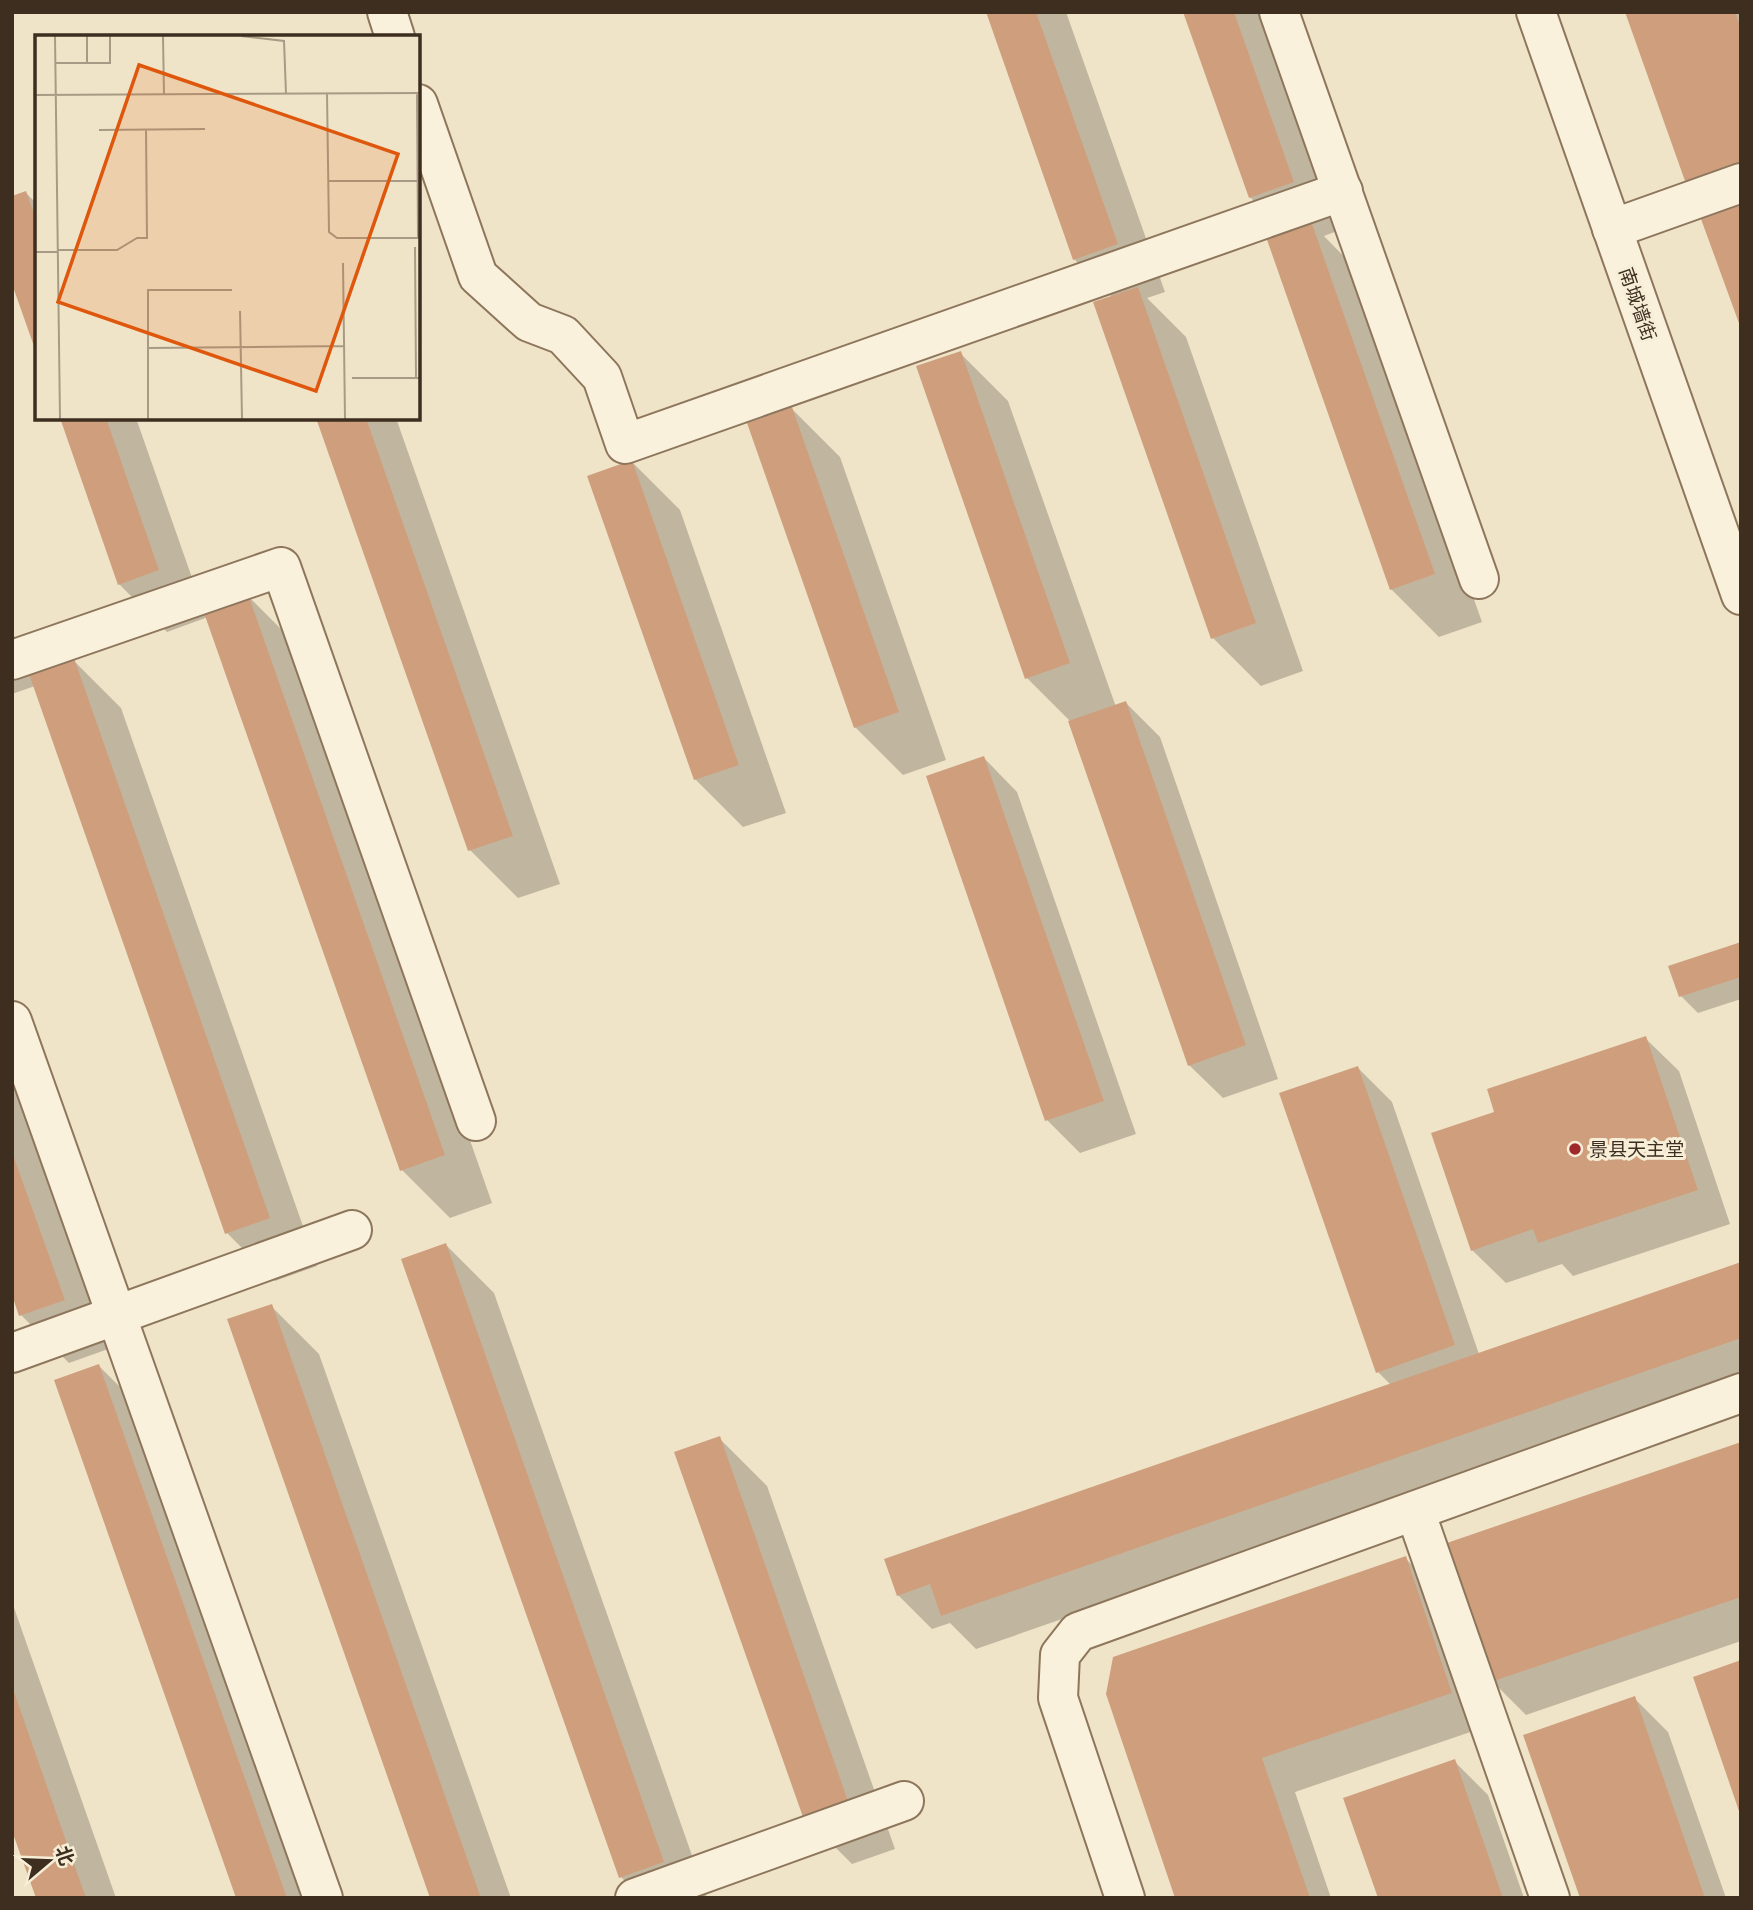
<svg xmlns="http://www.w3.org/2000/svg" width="1753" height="1910" font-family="'Noto Serif','Noto Sans SC',serif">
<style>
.shadow{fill:#0003}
.building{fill:#cf9f7d}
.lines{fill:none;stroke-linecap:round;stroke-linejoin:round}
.minor-casing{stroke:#8d765c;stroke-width:42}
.minor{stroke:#faf1dc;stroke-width:38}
.poi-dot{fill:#9e2a2b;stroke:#f7eed8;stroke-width:2.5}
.labels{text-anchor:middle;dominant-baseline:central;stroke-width:6;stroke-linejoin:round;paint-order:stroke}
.street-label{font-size:19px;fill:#3d2e20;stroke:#f7eed8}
.poi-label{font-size:19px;fill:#3d2e20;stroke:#f7eed8;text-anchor:start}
.inset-road{fill:none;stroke:#a89b85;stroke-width:2}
.view{fill:#df570d;fill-opacity:0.15;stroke:#df570d;stroke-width:3.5}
.inset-edge{fill:none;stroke:#3d2e20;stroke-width:3.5}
</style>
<rect width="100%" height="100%" fill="#f0e4c8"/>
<g class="shadow">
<path d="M987,12h79l99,280 -18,6 39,39 117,334 -42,15 -48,-48 -101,-341 -38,-38z"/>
<path d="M1185,12h79l76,218 -16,6 34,35 124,351 -43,15 -48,-48 -106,-357 -35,-35z"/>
<path d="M1627,12h114v310l-20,-108 -34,-34z"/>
<path d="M26,193l11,11v144l-25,-70z"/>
<path d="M960,353l48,48 108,306 10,-4 34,34 118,342 -55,19 -34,-33 -119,-344 -43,-43z"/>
<path d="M792,409l48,48 106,303 -43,15 -48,-48z"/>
<path d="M61,418h75l68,194 44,-16 48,48 196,559 -42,15 -48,-48 -194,-553 -41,15 -48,-48z"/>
<path d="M318,418h78l164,466 -42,14 -48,-48z"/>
<path d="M632,462l48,48 106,303 -43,14 -48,-48z"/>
<path d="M12,630l17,46 44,-16 48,48 196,558 -42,15 -48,-48 -192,-547 -23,8z"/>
<path d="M984,758l33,34 119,342 -56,19 -33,-33z"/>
<path d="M1741,944v55l-43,14 -17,-17 -10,-29z"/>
<path d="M1645,1038l34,33 51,153 -157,52 -11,-12 -56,19 -34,-33 24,-137z"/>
<path d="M12,1065l99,283 -42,15 -48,-48 -9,-25z"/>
<path d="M1358,1068l34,34 87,252 262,-91v120l-765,266 -26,-26 -18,6 -34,-34 493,-210 -13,-13z"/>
<path d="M446,1245l48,48 213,605h-66l-20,-21 -218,-617z"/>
<path d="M271,1306l48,48 192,544h-79z"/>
<path d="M99,1366l48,48 170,484h-79z"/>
<path d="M719,1438l48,48 128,363 -43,15 -48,-48z"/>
<path d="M1741,1444v197l-215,74 -34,-34z"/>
<path d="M1405,1558l34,33 46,136 -190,65 36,106h-154l-70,-204z"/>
<path d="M12,1602l104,296h-79l-25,-72z"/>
<path d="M1634,1698l34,34 58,166h-144z"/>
<path d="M1454,1761l34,34 36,103h-144z"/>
</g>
<g class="building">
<path d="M986,12h50l82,232 -45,16z"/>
<path d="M1183,12h51l60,170 -45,16z"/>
<path d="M1625,12h110l6,17v132l-56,20z"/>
<path d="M26,191l11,31 -1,130 -24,-68v-88z"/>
<path d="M1741,205v121h-1l-39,-107z"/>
<path d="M1311,221l124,353 -45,16 -124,-353z"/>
<path d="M1138,287l118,336 -45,16 -118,-337z"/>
<path d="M961,351l109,312 -45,16 -109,-313z"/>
<path d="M792,407l107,305 -45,16 -107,-305z"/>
<path d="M60,418h46l53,152 -41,15z"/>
<path d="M316,418h50l147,418 -45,15z"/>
<path d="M632,460l107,305 -45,15 -107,-304z"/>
<path d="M248,594l197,561 -45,16 -197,-561z"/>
<path d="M74,658l196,560 -45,16 -196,-560z"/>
<path d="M1126,701l120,344 -58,21 -120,-345z"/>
<path d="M984,756l120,345 -59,20 -119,-345z"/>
<path d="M1741,942v35l-62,20 -11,-31z"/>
<path d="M1646,1036l52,154 -160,53 -5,-14 -62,22 -40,-118 63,-21 -7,-23z"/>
<path d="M1358,1066l97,279 -79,28 -97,-280z"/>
<path d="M12,1152l53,148 -46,16 -7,-21z"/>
<path d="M446,1243l218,619 -45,16 -218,-619z"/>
<path d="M1741,1262v76l-800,278 -11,-32 -33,12 -13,-37z"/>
<path d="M272,1304l209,594h-51l-203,-579z"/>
<path d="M99,1364l188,534h-51l-182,-518z"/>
<path d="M720,1436l128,365 -45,16 -129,-365z"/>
<path d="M1741,1442v155l-250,85 -47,-138z"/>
<path d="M1406,1556l46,137 -190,65 48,140h-135l-69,-204 7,-37z"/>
<path d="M1741,1660v154h-1l-47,-137z"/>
<path d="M12,1689h1l73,209h-50l-24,-67z"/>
<path d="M1635,1696l70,202h-125l-57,-163z"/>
<path d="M1455,1759l48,139h-125l-35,-100z"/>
</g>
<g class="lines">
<defs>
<g id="minor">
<path d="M387,12l8,25"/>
<path d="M1279,12l200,567"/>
<path d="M1536,12l205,583"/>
<path d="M418,104l60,172 51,46 34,13 39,42 23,67 718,-253"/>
<path d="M1612,229l129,-46"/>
<path d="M12,660l269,-93 195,554"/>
<path d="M12,1021l311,877"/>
<path d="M12,1353l340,-123"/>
<path d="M1415,1511l135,387"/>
<path d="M635,1898l269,-97"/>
<path d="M1125,1898l-67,-200 2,-43 18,-23 663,-239"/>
</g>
</defs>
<use href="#minor" class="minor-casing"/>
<use href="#minor" class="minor"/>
</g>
<circle class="poi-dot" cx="1575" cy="1149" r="7"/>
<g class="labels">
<g class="street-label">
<text transform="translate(1638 304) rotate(71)">南城墙街</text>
</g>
<g class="poi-label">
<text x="1589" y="1149">景县天主堂</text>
</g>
</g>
<g transform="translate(35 35)">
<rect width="385" height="385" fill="#f0e4c8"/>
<path class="inset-road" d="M20,1l5,383M52,1v27M128,1l1,59M206,1l43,5 2,53M20,28h55v-27M292,58l2,139 8,6h83M382,58l1,145M0,60l385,-2M64,95l106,-1M293,146h91M380,212l1,131M23,215h59l20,-12h10l-1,-109M0,217h23M308,228l2,156M205,276l2,108M113,313l196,-2M317,343h68M113,384v-129h84"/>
<path class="view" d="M104,30l259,89 -82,237 -258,-89z"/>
<rect width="385" height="385" class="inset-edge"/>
</g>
<rect width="1753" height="1910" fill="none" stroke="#3d2e20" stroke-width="28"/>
<g transform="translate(49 1861) rotate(71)" stroke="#f7eed8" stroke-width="5" paint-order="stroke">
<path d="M0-5L12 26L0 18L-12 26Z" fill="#3d2e20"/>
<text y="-10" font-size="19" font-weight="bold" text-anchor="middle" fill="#3d2e20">北</text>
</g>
</svg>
